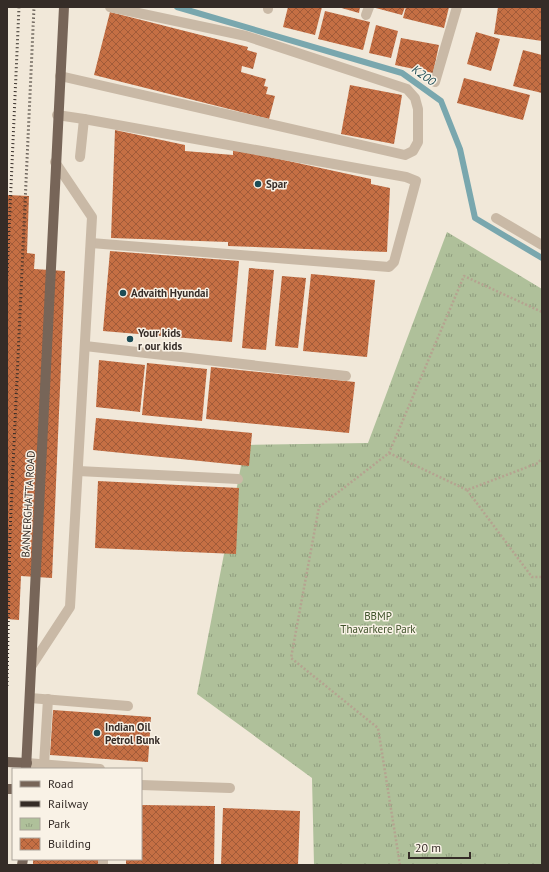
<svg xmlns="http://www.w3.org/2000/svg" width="549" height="872" font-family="'PT Sans',sans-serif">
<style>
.park{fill:url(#park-tufts)}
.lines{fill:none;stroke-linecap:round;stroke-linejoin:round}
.stream{stroke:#79a7ae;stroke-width:6}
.building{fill:url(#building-cross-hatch)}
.path{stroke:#b5a390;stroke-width:2.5;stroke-dasharray:2 2;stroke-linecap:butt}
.minor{stroke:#c9b9a6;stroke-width:10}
.major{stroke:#776558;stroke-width:10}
.rail{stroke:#352c27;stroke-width:3;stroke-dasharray:1 3;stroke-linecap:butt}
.poi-dot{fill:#1d4d56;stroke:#f9f2e6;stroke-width:1.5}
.labels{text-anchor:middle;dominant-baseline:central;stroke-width:3;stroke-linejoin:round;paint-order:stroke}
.poi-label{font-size:11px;font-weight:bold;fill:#352c27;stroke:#f9f2e6;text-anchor:start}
.street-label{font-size:11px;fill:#352c27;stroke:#f9f2e6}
.park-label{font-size:11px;fill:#40532b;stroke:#f9f2e6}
.water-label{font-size:12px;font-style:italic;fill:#1d4d56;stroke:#f9f2e6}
</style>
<defs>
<pattern id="park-tufts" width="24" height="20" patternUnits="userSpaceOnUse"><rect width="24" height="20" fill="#afc09a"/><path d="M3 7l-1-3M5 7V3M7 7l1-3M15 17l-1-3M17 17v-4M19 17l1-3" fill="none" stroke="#8f9c7e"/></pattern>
<pattern id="building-cross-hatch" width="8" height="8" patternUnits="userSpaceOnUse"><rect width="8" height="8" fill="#c56f44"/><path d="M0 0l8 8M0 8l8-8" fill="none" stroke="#a15b39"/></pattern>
</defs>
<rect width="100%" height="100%" fill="#f1e8d9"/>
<path class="park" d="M447,232l95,57v576h-228l-2,-87 -115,-84 48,-249 123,-2z"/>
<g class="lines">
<path class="stream" d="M177,7l225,66 39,28 19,48 15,69 67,40"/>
</g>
<g class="building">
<path d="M288,7h34l-7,28 -32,-8z"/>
<path d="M338,7h22l-1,6z"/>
<path d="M372,7h33l-3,8z"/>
<path d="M406,7h43l-5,21 -41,-10z"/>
<path d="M498,7h44v34l-48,-7z"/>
<path d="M325,11l45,11 -7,28 -45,-11z"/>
<path d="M110,12l138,35 -1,3 10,3 -4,16 -11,-3 -1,6 25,7 -2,7 4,1 -2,7 9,2 -6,23 -175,-44z"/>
<path d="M376,25l22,6 -7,27 -22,-5z"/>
<path d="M476,32l24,7 -9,32 -24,-7z"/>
<path d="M401,38l38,7 -6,28 -38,-8z"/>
<path d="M523,50l19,5v38l-29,-7z"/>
<path d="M464,78l66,17 -7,25 -66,-17z"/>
<path d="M350,85l52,10 -8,49 -53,-10z"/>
<path d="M115,130l70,15v6l48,4v-6l138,30v5l19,4 -3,64 -159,-6v-4l-117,-4z"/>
<path d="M7,195l22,1 -2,57 8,1 -1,15 31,2 -13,307 -31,-2 -2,44 -12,-1z"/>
<path d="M110,251l129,10 -7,81 -129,-11z"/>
<path d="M249,268l25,2 -8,80 -24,-2z"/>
<path d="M311,274l64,6 -8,77 -64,-6z"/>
<path d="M282,276l24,2 -8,70 -23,-2z"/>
<path d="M99,360l46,5 -5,47 -44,-5z"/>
<path d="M147,363l60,6 -5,52 -60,-6z"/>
<path d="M211,367l144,15 -6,51 -143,-14z"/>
<path d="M96,418l156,15 -3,33 -156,-16z"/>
<path d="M98,481l141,7 -3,66 -141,-6z"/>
<path d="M53,710l98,7 -3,45 -98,-7z"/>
<path d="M141,805l74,1 -1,59h-88v-6h15z"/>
<path d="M223,808l77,3 -2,54h-77z"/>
<rect x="33" y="859" width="66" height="6"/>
</g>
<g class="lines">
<g class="path">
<path d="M389,453l78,37 71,-27 4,-5"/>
<path d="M467,490l65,87h10"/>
<path d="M400,865l-22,-137 -87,-70 28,-151 70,-54 75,-177 78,36"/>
</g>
<g class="minor">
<path d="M268,9v-2"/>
<path d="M366,15l3,-8"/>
<path d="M60,76l345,79 8,-4 5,-9v-33l-3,-11 -8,-9 -161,-53 -136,-29"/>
<path d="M435,82l22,-75"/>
<path d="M57,115l27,4 322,58 10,4 -22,81 -5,5 -298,-24"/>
<path d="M80,157l4,-38"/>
<path d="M496,218l46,27"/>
<path d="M85,346l261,30"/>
<path d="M78,471l160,8"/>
<path d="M32,665l38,-58 22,-390 -37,-55"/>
<path d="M30,698l98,8"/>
<path d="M27,763l73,6"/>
<path d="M44,765l4,-66"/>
<path d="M141,785l89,3"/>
<path d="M103,865v-6"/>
</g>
<g class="major">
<path d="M7,762l20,1"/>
<path d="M26,769c15,-254 23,-508 38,-762"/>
<path d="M7,789h6"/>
<path d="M22,865l1,-6"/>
</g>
<g class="rail">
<path d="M7,276l12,-269"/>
<path d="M7,686l3,-153 24,-526"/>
</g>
</g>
<g class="poi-dot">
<circle cx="258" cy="184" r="4"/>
<circle cx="123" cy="293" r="4"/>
<circle cx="130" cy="339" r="4"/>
<circle cx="97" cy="733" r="4"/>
</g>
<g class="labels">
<g class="poi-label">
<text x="266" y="184">Spar</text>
<text x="131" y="293">Advaith Hyundai</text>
<text x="138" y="333">Your kids<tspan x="138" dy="13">r our kids</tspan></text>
<text x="105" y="727">Indian Oil<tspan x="105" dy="13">Petrol Bunk</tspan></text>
</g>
<g class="street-label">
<text transform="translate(28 504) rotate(-87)">BANNERGHATTA ROAD</text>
</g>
<g class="park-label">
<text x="378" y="616">BBMP<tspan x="378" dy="13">Thavarkere Park</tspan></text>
</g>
<g class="water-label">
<text transform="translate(424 75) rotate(36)">K200</text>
</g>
</g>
<rect width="549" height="872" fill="none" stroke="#352c27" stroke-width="16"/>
<rect x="12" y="768" width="130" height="92" fill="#f9f2e6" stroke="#aba39a"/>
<rect x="20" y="781" width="20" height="6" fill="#776558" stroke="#aba39a"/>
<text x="48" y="788" font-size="12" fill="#352c27">Road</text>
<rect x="20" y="801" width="20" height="6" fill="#352c27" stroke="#aba39a"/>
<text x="48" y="808" font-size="12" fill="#352c27">Railway</text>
<rect x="20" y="818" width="20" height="12" fill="url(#park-tufts)" stroke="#aba39a"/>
<text x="48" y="828" font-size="12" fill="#352c27">Park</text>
<rect x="20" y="838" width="20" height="12" fill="url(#building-cross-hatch)" stroke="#aba39a"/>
<text x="48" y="848" font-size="12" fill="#352c27">Building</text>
<path d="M409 852v6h61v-6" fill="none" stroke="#352c27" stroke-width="2"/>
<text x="415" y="852" font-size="12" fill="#352c27" stroke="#f9f2e6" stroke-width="3" paint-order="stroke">20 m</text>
</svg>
